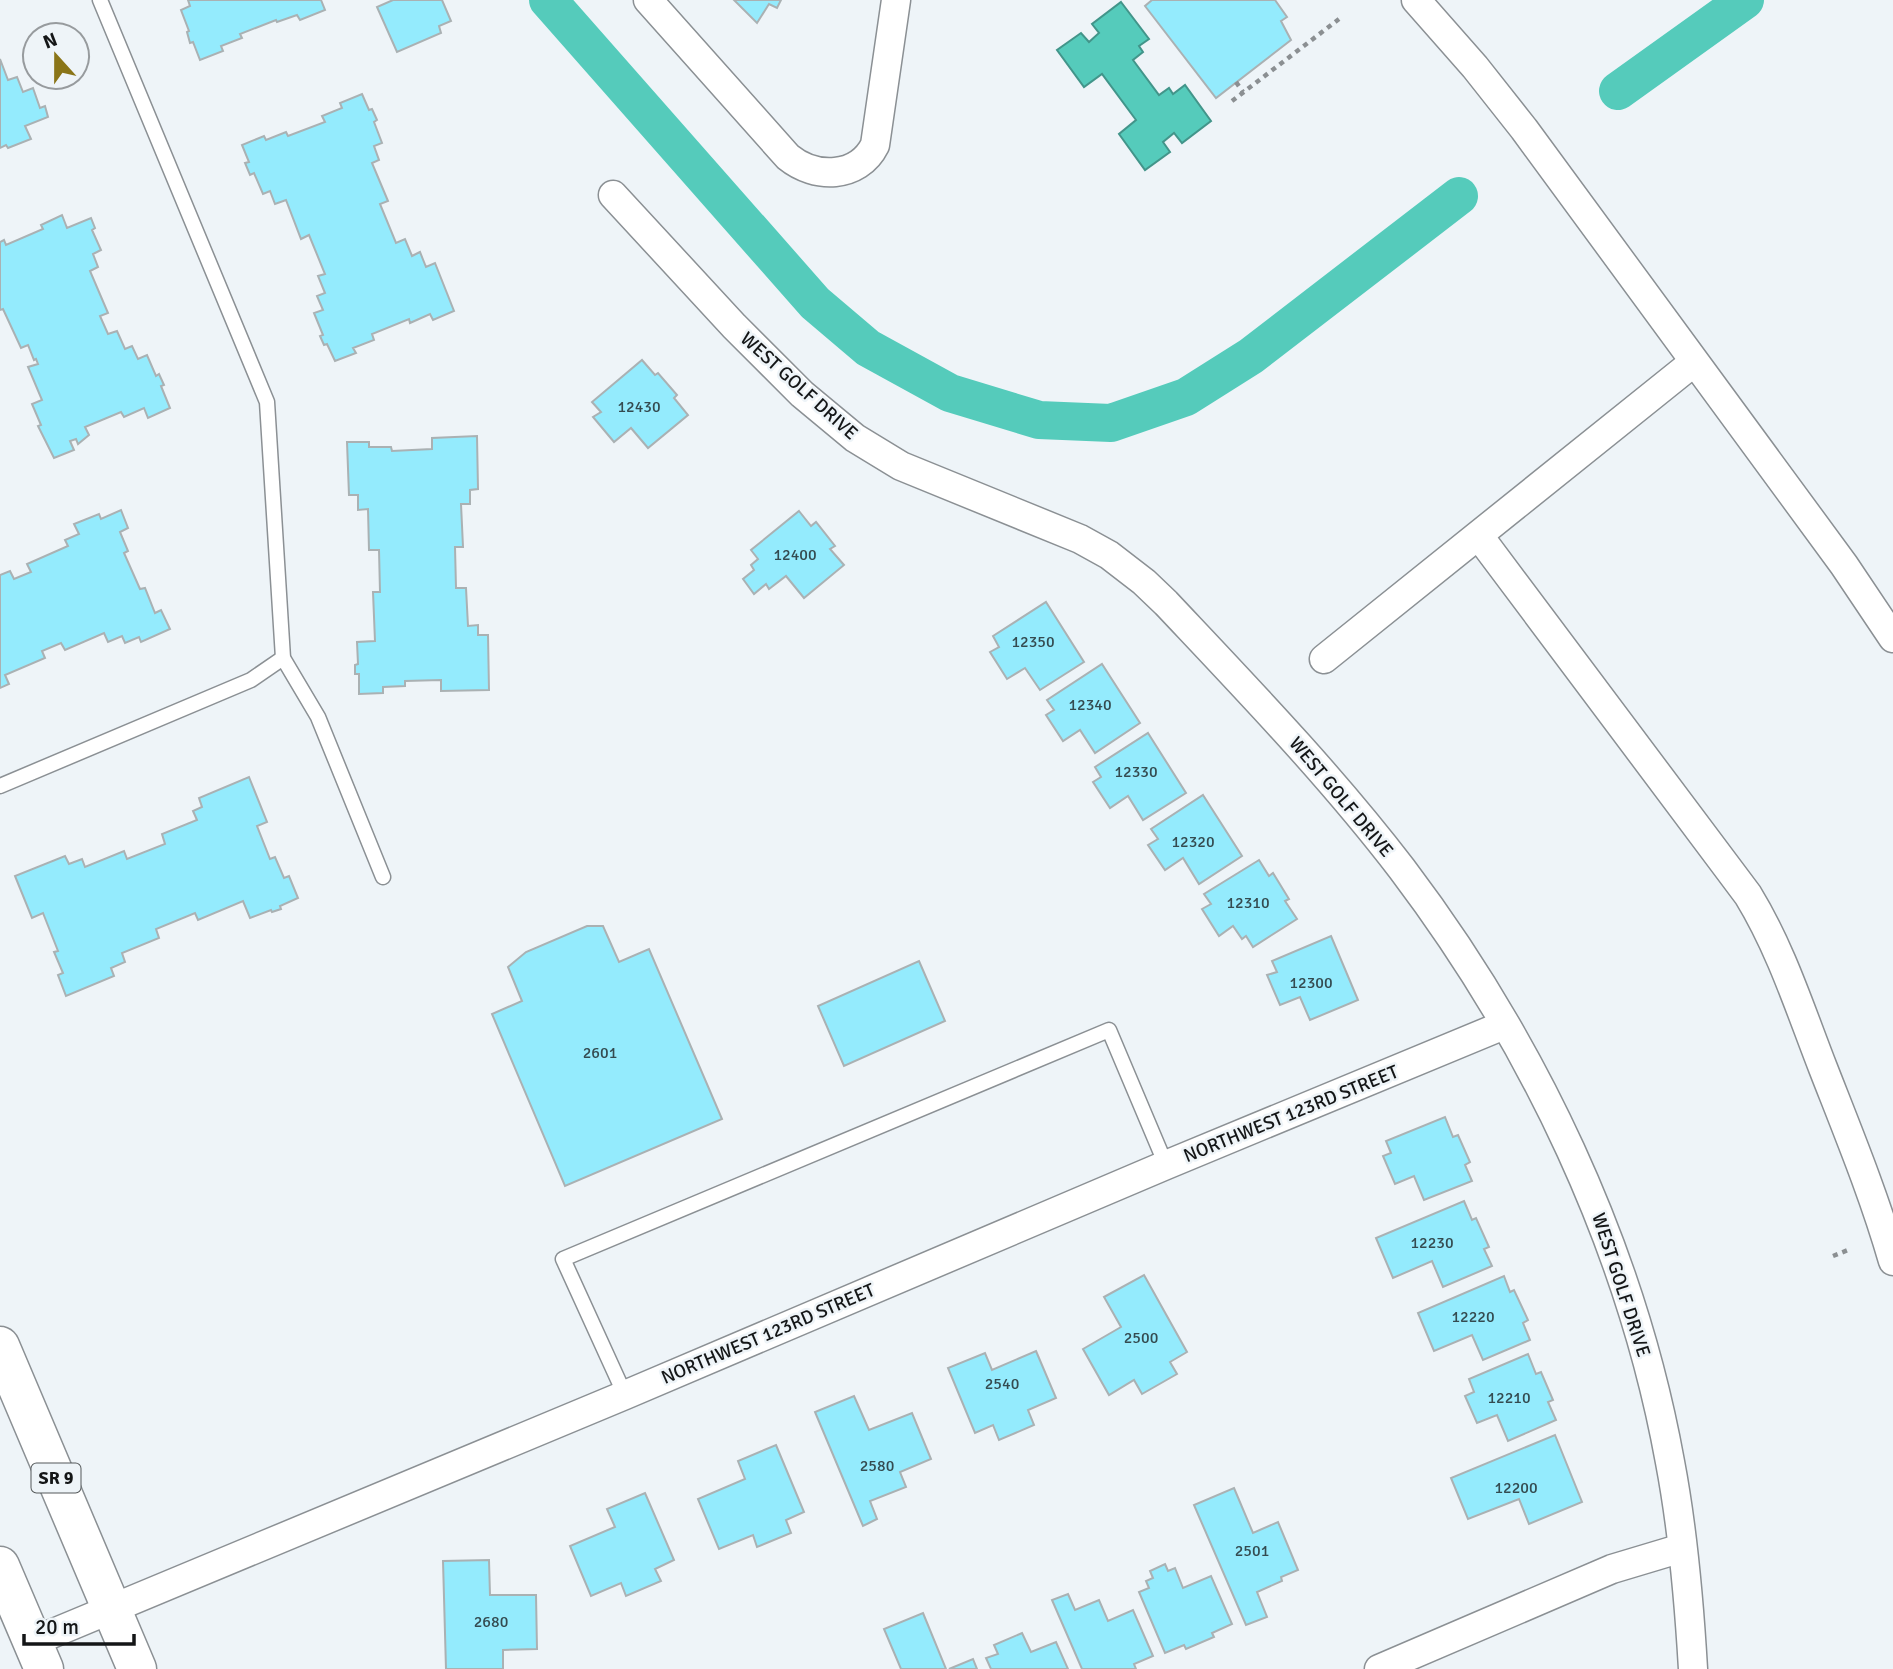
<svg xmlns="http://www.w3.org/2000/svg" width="1893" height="1669" font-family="Signika,sans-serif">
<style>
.water{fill:#55cbbb;stroke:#42958a;stroke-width:2}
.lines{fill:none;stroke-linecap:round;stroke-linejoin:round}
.canal{stroke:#55cbbb;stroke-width:38}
.building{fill:#94ebfd;stroke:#aab1b3;stroke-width:2}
.service-casing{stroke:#8b9094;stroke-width:17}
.minor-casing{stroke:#8b9094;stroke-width:31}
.primary-casing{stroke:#8b9094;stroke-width:41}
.path{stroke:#8b8f92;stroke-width:4.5;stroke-dasharray:5 5;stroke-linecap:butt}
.service{stroke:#fff;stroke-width:14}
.minor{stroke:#fff;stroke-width:28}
.primary{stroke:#fff;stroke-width:38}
.labels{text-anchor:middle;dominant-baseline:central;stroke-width:5;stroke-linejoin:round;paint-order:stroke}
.number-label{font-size:16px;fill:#344b50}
.shield{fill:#eef4f8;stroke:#55595a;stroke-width:2}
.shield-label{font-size:18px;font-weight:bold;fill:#141617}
.street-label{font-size:19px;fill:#141617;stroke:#eef4f8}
</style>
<rect width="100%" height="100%" fill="#eef4f8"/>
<path class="water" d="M1121,2l28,37 -10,7 4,6 -10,8 26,35 10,-7 4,6 12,-9 26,36 -29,22 -8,-10 -11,9 7,10 -25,18 -26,-36 17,-14 -34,-46 -18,13 -27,-37 24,-17 8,9 10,-9 -7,-9z"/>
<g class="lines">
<g class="canal">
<path d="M548,0l267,303 53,45 82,45 89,27 72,3 75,-26 65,-41 208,-160"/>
<path d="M1618,91l127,-91"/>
</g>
</g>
<g class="building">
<path d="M188,0h133l4,10 -25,10 -3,-5 -20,7 -1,-2 -36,14 2,4 -21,8 2,5 -23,9 -7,-18 -3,1 -3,-11 2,-1 -8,-21 9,-4z"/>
<path d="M393,0h49l9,21 -12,5 2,7 -44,19 -20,-45z"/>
<path d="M734,0h47l-4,8 -8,-4 -12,19z"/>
<path d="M1152,0h123l12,17 -6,4 10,19 -75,58 -71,-92z"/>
<path d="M0,59l8,21 9,-3 6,15 10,-4 7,20 5,-2 3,11 -23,9 6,13 -23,9 -2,-3 -6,3z"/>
<path d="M362,94l7,16 3,-1 5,11 -3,2 8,21 -8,3 5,14 -7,3 16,38 -8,3 16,39 9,-4 7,17 8,-4 6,15 9,-4 19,48 -21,9 -3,-6 -20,9 -1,-4 -37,15 2,6 -21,8 3,5 -21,8 -8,-17 -3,1 -4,-9 3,-1 -9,-22 9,-3 -6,-14 8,-3 -7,-17 7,-2 -16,-39 -8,4 -15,-39 -11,4 -5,-13 -7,3 -9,-21 -4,2 -5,-12 4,-1 -7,-17 22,-9 2,4 20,-8 2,4 37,-14 -3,-6 20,-8 -2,-5z"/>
<path d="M62,215l5,13 24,-10 4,10 -3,2 9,20 -8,4 5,13 -8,4 18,42 -8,3 8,18 9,-3 8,18 7,-3 6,13 9,-4 9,21 3,-2 5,11 -3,1 9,22 -22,10 -4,-10 -20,9 -3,-5 -36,15 4,8 -11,9 -2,-5 -6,2 4,9 -20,8 -16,-32 3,-1 -9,-21 10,-4 -14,-33 10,-3 -2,-5 -2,1 -6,-15 -7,3 -18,-39 -3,1v-68l4,-2 2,5 37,-16 -2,-4z"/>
<path d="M642,360l13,15 3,-2 19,22 -3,3 14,17 -40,33 -17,-20 -17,14 -21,-25 8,-5 -9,-10z"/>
<path d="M477,436l1,53 -8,1v14h-9l2,43h-8l1,41h10l2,38 10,-1v10h10l1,55 -48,1v-11l-36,1v5l-22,1v6l-24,1v-20h-4v-9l3,-1 -1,-22 18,-1 -2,-49h7l-1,-42h-10l-1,-41 -10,1v-15h-9l-2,-53h22v5h22l1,4 40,-2v-11z"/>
<path d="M121,510l7,18 -8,4 8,19 -4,2 16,36 5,-1 10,25 6,-3 9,19 -29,13 -2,-5 -14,6 -3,-7 -14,6 -4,-9 -39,17 -4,-7 -19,8 3,7 -40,17 4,9 -9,4v-113l10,-4 4,8 17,-7 -4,-8 41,-18 -3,-6 14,-6 -5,-10 25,-10 2,5z"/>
<path d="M799,511l12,15 5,-4 19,24 -5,3 14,16 -40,33 -18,-22 -17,13 -3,-5 -12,10 -11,-15 11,-9 -3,-5 7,-6 -7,-9z"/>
<path d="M1046,602l38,60 -44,28 -15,-22 -18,11 -17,-27 9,-5 -6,-11z"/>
<path d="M1102,664l38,59 -45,30 -15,-23 -17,11 -17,-26 8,-5 -7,-10z"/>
<path d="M1148,733l38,60 -43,27 -15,-24 -18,12 -17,-26 8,-5 -6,-10z"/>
<path d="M249,777l18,45 -10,4 13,33 5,-2 9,21 5,-2 9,22 -18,8 1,3 -9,3 -1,-2 -21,8 -7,-17 -45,19 -3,-7 -39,16 3,9 -37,15 3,9 -14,6 3,8 -48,20 -8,-21 5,-2 -9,-21 4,-1 -15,-38 -11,5 -17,-42 50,-20 4,8 13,-5 3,8 39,-16 3,8 38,-15 -3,-10 35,-14 -4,-9 9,-4 -3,-9z"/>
<path d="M1203,795l39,61 -43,28 -16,-26 -18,12 -17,-25 10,-6 -7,-10z"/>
<path d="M1259,860l10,16 4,-3 16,26 -4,2 12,18 -44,28 -7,-11 -4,3 -9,-13 -14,10 -17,-27 9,-5 -7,-10z"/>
<path d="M587,926h16l16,36 30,-13 73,170 -157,67 -73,-172 30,-13 -14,-34 18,-15z"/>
<path d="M1331,936l27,64 -48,20 -10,-23 -20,8 -13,-30 10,-3 -5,-11z"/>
<path d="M919,961l26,60 -101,45 -26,-60z"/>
<path d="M1445,1117l8,20 5,-2 12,27 -5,3 7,16 -48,19 -10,-24 -19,8 -12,-28 8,-3 -5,-12z"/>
<path d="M1464,1201l8,19 4,-2 13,29 -5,2 8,17 -49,21 -11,-26 -39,17 -17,-40z"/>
<path d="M1144,1275l43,77 -17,10 7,12 -35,20 -8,-14 -25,15 -26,-46 38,-22 -17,-30z"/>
<path d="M1504,1276l6,16 4,-2 14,30 -5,3 7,17 -47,20 -11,-25 -38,16 -16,-38z"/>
<path d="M1036,1351l20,47 -28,12 6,15 -35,15 -6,-15 -18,8 -27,-65 37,-15 7,17z"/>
<path d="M1528,1354l8,20 5,-2 12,28 -5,2 8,18 -48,21 -11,-26 -20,8 -12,-27 9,-4 -5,-13z"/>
<path d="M854,1396l15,34 43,-17 19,46 -31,13 6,15 -36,14 7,18 -14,7 -48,-114z"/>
<path d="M1555,1435l27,67 -53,22 -10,-25 -51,20 -17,-41z"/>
<path d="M776,1445l28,67 -18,8 5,13 -34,14 -4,-12 -34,14 -21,-50 47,-20 -7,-18z"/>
<path d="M1234,1488l19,45 25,-11 20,48 -17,7 1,4 -25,11 10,25 -21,8 -52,-120z"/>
<path d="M645,1493l29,67 -19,9 6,12 -35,15 -5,-13 -30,13 -21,-50 45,-19 -8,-18z"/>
<path d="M489,1560l1,35h46l1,54 -34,1v19h-57l-3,-108z"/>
<path d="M1165,1564l3,7 7,-3 8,20 28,-12 21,48 -20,9 2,4 -28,12 -2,-4 -19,8 -26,-61 10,-4 -3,-7 7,-3 -3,-7z"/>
<path d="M1068,1594l7,16 24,-10 9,21 25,-11 20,46 -19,8 2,5h-54l-30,-69z"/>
<path d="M923,1613l23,56h-45l-17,-40z"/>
<path d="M1022,1633l9,19 25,-10 12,27h-77l-5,-11 12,-4 -4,-9z"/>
<path d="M973,1659l4,10h-28z"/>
</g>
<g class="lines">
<defs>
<g id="service">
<path d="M100,0l167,402 16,256 35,59 65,160"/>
<path d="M0,786l251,-106 32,-22"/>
<path d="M625,1395l-62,-136 546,-229 57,135"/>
</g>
<g id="minor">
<path d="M648,0l140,157c27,22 70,22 87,-12l21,-145"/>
<path d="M1416,0l59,67 49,62 320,436 49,73"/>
<path d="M613,195l121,131 68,68 53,44 46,28 179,73 29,16 35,27 22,21c81,86 164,172 236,266 131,173 229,378 268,593 13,68 19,138 23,207"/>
<path d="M1479,536l269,359c33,54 52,114 75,173 25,64 51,127 70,193"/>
<path d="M1324,659l370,-297"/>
<path d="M32,1642l593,-247 541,-230 338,-140"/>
<path d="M1379,1669l233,-100 70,-21"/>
</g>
<g id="primary">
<path d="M0,1346l137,323"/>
<path d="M0,1566l44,103"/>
</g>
</defs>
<use href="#service" class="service-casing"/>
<use href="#minor" class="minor-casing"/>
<use href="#primary" class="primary-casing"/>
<g class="path">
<path d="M1236,82l7,10"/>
<path d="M1232,101l107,-82"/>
<path d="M1833,1256l15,-6"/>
</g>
<use href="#service" class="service"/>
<use href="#minor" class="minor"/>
<use href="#primary" class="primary"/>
</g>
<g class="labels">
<g class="number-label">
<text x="639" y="407">12430</text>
<text x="795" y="555">12400</text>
<text x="1033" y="642">12350</text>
<text x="1090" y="705">12340</text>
<text x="1136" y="772">12330</text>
<text x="1193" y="842">12320</text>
<text x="1248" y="903">12310</text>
<text x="1311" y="983">12300</text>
<text x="600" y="1053">2601</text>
<text x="1432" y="1243">12230</text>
<text x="1473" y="1317">12220</text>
<text x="1141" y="1338">2500</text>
<text x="1002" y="1384">2540</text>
<text x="1509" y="1398">12210</text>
<text x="877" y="1466">2580</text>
<text x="1516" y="1488">12200</text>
<text x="1252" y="1551">2501</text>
<text x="491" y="1622">2680</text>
</g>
<rect class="shield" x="31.5" y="1463.5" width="49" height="29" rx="5"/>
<g class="shield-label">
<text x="56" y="1478">SR 9</text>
</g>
<g class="street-label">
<text transform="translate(799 386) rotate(42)">WEST GOLF DRIVE</text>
<text transform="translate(1341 797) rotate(50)">WEST GOLF DRIVE</text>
<text transform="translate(1291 1114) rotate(-22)">NORTHWEST 123RD STREET</text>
<text transform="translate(1621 1285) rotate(72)">WEST GOLF DRIVE</text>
<text transform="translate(768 1334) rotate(-23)">NORTHWEST 123RD STREET</text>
</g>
</g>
<g transform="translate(56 56) rotate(339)"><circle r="33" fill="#eef4f8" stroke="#979b9e" stroke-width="2"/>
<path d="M0-5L12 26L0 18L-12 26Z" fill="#8a7518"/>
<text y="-10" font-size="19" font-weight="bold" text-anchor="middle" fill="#141617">N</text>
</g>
<path d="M24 1634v10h110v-10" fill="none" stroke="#141617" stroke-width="3.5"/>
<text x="35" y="1634" font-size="21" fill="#141617" stroke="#eef4f8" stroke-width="5" paint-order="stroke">20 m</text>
</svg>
